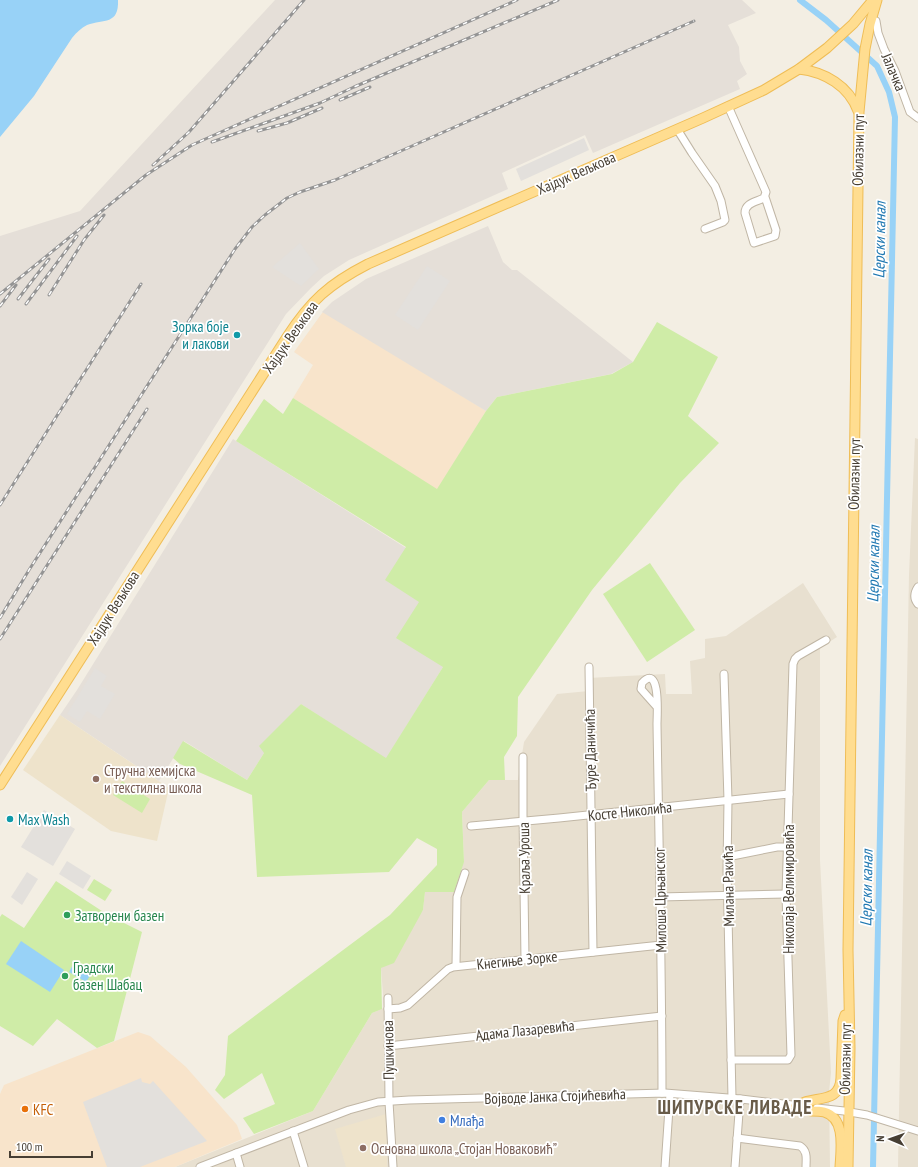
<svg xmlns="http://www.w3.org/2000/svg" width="918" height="1167" font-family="'PT Sans Narrow',sans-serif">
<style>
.residential{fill:#e8e0d0}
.commercial{fill:#f8e4cb}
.industrial{fill:#e5dfd8}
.education{fill:#eee3cb}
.green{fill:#cfeca7}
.parking{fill:#e3e0dc}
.water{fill:#98d2f7}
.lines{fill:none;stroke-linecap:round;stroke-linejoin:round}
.canal{stroke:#98d2f7;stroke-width:6}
.minor-casing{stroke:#c0b6a5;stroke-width:9}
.major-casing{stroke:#efbd56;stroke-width:11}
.minor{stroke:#fff;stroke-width:7}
.major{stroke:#ffdd90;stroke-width:9}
.rail-casing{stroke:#949494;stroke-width:3}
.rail{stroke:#fff;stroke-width:1.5;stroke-dasharray:4.5;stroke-linecap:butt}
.culture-dot{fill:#0f9aa8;stroke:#fff;stroke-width:1.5}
.education-dot{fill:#8d6e63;stroke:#fff;stroke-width:1.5}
.leisure-dot{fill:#2e9e5b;stroke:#fff;stroke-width:1.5}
.food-dot{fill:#e8710a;stroke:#fff;stroke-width:1.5}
.shop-dot{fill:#3f7fe0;stroke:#fff;stroke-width:1.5}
.labels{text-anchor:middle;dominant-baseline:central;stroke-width:3.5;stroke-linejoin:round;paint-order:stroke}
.street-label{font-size:15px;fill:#463e33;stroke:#fff}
.culture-label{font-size:15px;fill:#0d838f;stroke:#fff;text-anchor:end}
.education-label{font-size:15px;fill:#785e54;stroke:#fff;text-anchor:start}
.leisure-label{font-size:15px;fill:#27864d;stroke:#fff;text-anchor:start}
.food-label{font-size:15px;fill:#c56008;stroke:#fff;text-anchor:start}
.shop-label{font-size:15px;fill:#366cbe;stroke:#fff;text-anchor:start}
.water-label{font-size:16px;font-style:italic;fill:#2179b2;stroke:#fff}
.district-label{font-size:19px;font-weight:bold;letter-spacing:1px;fill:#695c49;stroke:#fff}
</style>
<rect width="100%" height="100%" fill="#f3eee3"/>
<g class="residential">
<path d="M915,438l3,1v728h-20l11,-592z"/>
<path d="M803,583l34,54 -17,11v212l11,213 -2,19 1,75h-655l138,-56 59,-98 12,-5 -3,-40 42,-58 2,-19 39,-29 -2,-50 27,-32h29l6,-38 33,-48 32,-3 -1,-13 77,-4 1,20h26l-2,-33 15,-3v-19l21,-3z"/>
</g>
<g class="commercial">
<path d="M325,309l161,102 -49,79 -144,-92 20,-33 -19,-13z"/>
<path d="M138,1032l12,4 36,31 51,58 5,14 -67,28h-175v-73l4,-9z"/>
</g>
<g class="industrial">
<path d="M275,0h467l14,13 -28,12 11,22 1,14 7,13 -10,7 3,8 -147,64 -8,-18 -83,38 6,16 -159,71 -25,16 -13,12 -25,26 -286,452v-530l80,-25z"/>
<path d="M488,226l15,36 9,8h5l116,92 -22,12 -114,23 -11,14 -164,-99 10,-10 34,-23z"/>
<path d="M233,439l173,109 13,54 24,65 -57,92 -85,-55 -37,49 -17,27 -63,-39 -25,40 -99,-66 17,-25z"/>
</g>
<g class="education">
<path d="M60,715l109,73 -12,53 -46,-10 -88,-61z"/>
<path d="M386,1114l1,53h-41l-11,-38z"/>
</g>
<g class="green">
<path d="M657,322l61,35 -30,59 31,27 -39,40 -88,107 -74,107 -1,39 -13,21 1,23h-16l-27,32 2,50 -10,30h-29l-2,18 -29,53 -13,5 1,41 -10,4 -59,98 -59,23 -11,-16 32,-14 -13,-31 -38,26 -9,-9 10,-15 3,-39 162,-121 47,-50v-16l-20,-11 -28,34 -132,5 -5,-82 -72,-31 -7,-6 10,-17 64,39 17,-27 -5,-7 42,-42 85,54 57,-91 -47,-29 23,-36 -34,-22 21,-33 -170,-106 28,-42 19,15 10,-16 144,91 49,-78 11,-14 115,-23 21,-12z"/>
<path d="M650,563l45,67 -48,32 -44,-68z"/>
<path d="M122,781l28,18 -8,14 -29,-18z"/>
<path d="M94,879l18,11 -7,11 -18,-11z"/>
<path d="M56,881l52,34 34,17 -28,109 -17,7 -40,-29 -24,27 -33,-20v-109l2,-3 22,14z"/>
</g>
<g class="parking">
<path d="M584,138l5,12 -68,31 -5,-12z"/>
<path d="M300,243l19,26 -18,17 -29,-19z"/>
<path d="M427,266l23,15 -32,49 -23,-15z"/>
<path d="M95,668l12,8 -6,10 14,8 -15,25 -13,-8 -7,11 -13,-8z"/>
<path d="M44,810l31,19 -22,37 -32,-19z"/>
<path d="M67,861l24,15 -8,13 -24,-15z"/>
<path d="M27,872l11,7 -16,26 -11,-8z"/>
<path d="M141,1078l1,4 8,2 3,-3 54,60 -67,26h-33l-24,-65z"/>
</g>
<g class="water">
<path d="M0,0h118c1,25 -14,19 -31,25 -6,3 -10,7 -15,13l-38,58 -34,41z"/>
<path d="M21,941l43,29 -14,22 -44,-28z"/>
<path d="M75,961l18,10 -7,11 -17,-10z"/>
</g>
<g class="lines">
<path class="canal" d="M800,0l26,20 51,46 12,26 6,25 -22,1050"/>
<defs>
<g id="minor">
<path d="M876,21l2,12 6,16 11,22 15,41 8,6"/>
<path d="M728,106l38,86 -2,6c-8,4 -19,5 -19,15l9,30 21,-7 1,-6 -11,-33"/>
<path d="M677,129l15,24 23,33 6,15 4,19 -2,2 -18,7"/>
<path d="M918,587c-4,6 -5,11 0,17"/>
<path d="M589,667l4,285"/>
<path d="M724,674l4,126 -1,70 5,228"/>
<path d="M657,707l-16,-18 1,-6c19,-21 15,34 15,41 2,123 5,246 5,369"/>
<path d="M523,757v58l2,145"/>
<path d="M471,826l88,-8 230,-24"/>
<path d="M727,857l50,-10h10"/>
<path d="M660,897l126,-3"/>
<path d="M456,966l1,-69 8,-24"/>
<path d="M388,998l1,104 4,65"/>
<path d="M388,1009l12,-1 8,-3 40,-36 5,-2 208,-22"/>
<path d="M388,1046l274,-30"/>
<path d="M731,1060h57l3,-5 -5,-160 7,-231 2,-5 3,-3 28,-16"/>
<path d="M817,1108l27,3 23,4 51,16"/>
<path d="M293,1131l11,36"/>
<path d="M737,1138l63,8c8,5 6,13 6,21"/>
<path d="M236,1153l4,14"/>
<path d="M200,1167l149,-57 29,-8 31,-2 256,-7 76,6 60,7"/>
<path d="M665,1167l5,-73"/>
<path d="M735,1167l5,-68"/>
</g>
<g id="major">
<path d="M799,69c26,3 50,17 59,42"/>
<path d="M0,785l287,-448c23,-36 42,-53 81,-73l335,-146 61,-28 35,-21 28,-21 26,-24 20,-24"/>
<path d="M796,1106c3,-1 6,-3 9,-4 16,-5 35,-1 36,-24l2,-57 2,-6"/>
<path d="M796,1106c5,1 10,3 15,5 4,0 9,0 13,1 22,6 17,37 16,55"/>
<path d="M848,1167l2,-119 -2,-98 11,-838 6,-63 5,-25 7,-24"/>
</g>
</defs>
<use href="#minor" class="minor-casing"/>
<use href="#major" class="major-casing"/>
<use href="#minor" class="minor"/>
<use href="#major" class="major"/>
<defs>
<g id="rail">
<path d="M340,100l30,-13"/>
<path d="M258,131l29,-8 35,-15"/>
<path d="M212,142l108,-39 34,-16 204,-87"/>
<path d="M153,165l36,-33 115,-132"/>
<path d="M0,294l146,-119 46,-30 325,-145"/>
<path d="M49,295l35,-55 20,-25"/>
<path d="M18,299l31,-40"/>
<path d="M26,304l51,-68"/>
<path d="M0,306l16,-21"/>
<path d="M0,505l141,-221"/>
<path d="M0,618l29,-48 206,-321 17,-22 13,-12 22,-17 13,-6 35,-12 59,-26 300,-133"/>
<path d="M0,639l147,-230"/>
</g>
</defs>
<use href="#rail" class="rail-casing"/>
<use href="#rail" class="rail"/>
</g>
<g class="culture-dot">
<circle cx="237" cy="335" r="4"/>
<circle cx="10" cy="819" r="4"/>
</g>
<g class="education-dot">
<circle cx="96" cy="779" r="4"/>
<circle cx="363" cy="1148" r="4"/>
</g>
<g class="leisure-dot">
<circle cx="67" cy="915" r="4"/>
<circle cx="65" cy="976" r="4"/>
</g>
<circle class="food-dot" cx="25" cy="1109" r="4"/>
<circle class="shop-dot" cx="442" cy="1120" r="4"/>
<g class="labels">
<g class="street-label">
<text transform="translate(894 72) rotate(67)">Јалачка</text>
<text transform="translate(858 150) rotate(-89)">Обилазни пут</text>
<text transform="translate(576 173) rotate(-24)">Хајдук Вељкова</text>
<text transform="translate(290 337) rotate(-55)">Хајдук Вељкова</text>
<text transform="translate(854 474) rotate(-89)">Обилазни пут</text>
<text transform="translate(113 608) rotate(-58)">Хајдук Вељкова</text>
<text transform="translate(590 750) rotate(-91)">Ђуре Даничића</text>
<text transform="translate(630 811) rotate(-6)">Косте Николића</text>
<text transform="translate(524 858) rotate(-91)">Краља Уроша</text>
<text transform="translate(728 886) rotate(-91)">Милана Ракића</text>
<text transform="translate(788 889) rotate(-90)">Николаја Велимировића</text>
<text transform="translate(660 900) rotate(-91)">Милоша Црњанског</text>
<text transform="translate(517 960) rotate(-6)">Кнегиње Зорке</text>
<text transform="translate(525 1030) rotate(-6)">Адама Лазаревића</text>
<text transform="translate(388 1050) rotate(-91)">Пушкинова</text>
<text transform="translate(845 1059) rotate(-89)">Обилазни пут</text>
<text transform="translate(555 1096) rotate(-2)">Војводе Јанка Стојићевића</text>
</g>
<g class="culture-label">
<text x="229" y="326">Зорка боје<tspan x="229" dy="17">и лакови</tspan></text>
<text x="18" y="819" text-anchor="start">Max Wash</text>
</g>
<g class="education-label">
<text x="104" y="770">Стручна хемијска<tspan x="104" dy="17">и текстилна школа</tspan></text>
<text x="371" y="1148">Основна школа „Стојан Новаковић”</text>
</g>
<g class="leisure-label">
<text x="75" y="915">Затворени базен</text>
<text x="73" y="967">Градски<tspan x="73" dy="17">базен Шабац</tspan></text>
</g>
<g class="food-label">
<text x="33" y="1109">KFC</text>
</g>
<g class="shop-label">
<text x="450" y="1120">Млађа</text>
</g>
<g class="water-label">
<text transform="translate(879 240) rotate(-89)">Церски канал</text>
<text transform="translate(873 564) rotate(-89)">Церски канал</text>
<text transform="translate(866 888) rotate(-89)">Церски канал</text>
</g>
<g class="district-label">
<text x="735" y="1107">ШИПУРСКЕ ЛИВАДЕ</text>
</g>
</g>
<g transform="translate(890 1139) rotate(272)" stroke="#ffffff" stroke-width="3" paint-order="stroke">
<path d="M0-3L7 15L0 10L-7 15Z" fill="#463e33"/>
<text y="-6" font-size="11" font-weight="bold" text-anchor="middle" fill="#463e33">N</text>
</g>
<path d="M10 1151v6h82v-6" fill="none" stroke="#463e33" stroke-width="2"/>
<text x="16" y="1151" font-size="12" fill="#463e33" stroke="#ffffff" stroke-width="3" paint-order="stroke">100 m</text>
</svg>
